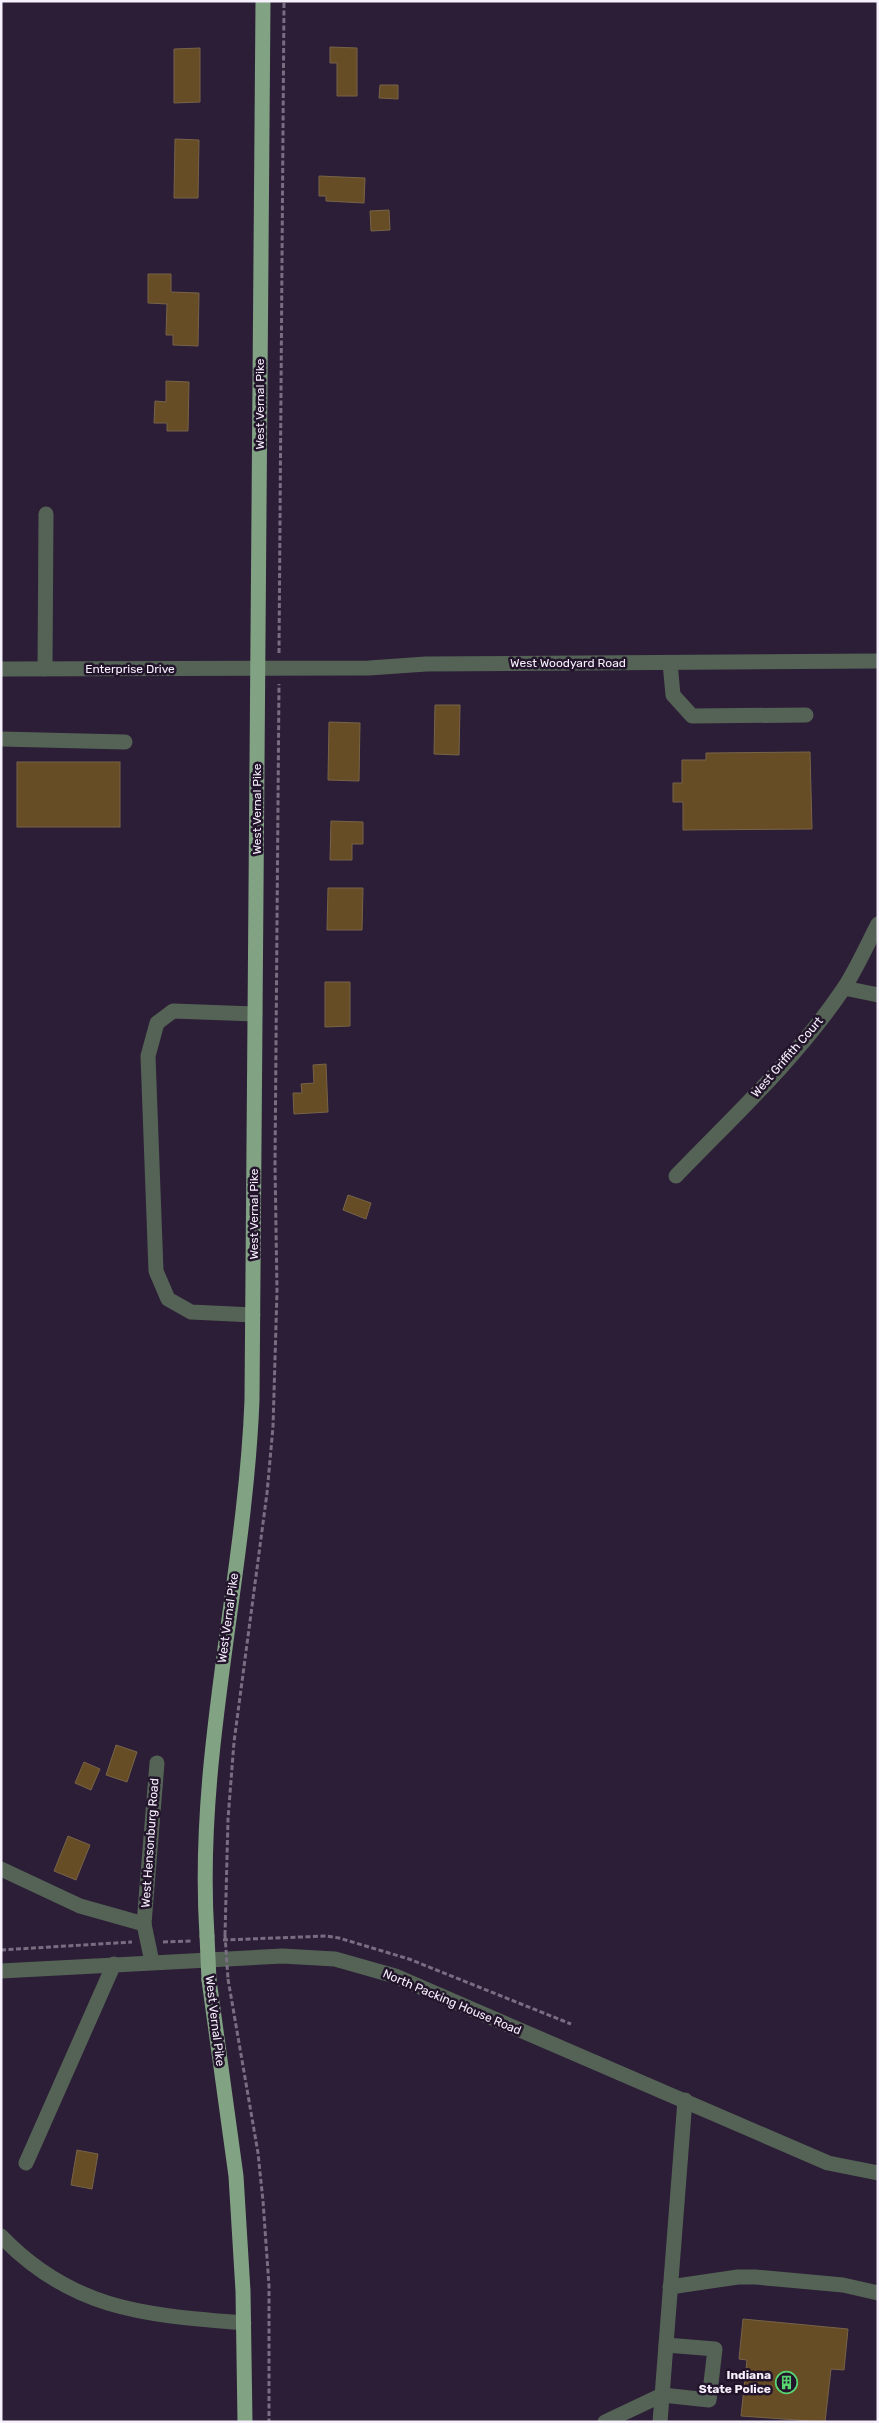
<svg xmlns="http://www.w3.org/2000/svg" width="879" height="2423" font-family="Rubik,sans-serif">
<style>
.building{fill:#674d26;stroke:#776348}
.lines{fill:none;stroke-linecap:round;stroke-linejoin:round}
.path{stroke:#796d81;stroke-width:3;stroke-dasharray:5 2.5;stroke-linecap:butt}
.minor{stroke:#546355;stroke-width:15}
.major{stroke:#82a284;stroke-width:15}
.path-bridge{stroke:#796d81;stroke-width:3;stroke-dasharray:5 2.5;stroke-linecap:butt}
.major-bridge{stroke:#82a284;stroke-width:15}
.labels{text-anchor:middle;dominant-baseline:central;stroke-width:5;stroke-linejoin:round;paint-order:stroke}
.street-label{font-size:12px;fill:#f7f0fd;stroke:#22142b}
.poi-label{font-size:12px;font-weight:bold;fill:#f7f0fd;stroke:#22142b;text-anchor:end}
</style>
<rect width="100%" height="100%" fill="#2c1e36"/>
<g class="building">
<path d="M330,47l27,1v48h-20v-33h-7z"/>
<path d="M200,48v54l-26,1v-54z"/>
<path d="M380,85h18v14l-19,-1z"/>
<path d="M175,139l24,1 -1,58h-24z"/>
<path d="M319,176l46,2 -1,25 -38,-2v-5h-7z"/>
<path d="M389,210l1,20 -19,1 -1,-20z"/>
<path d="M148,274h23v18l28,1 -1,53 -25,-1v-10h-7l1,-31 -19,-1z"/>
<path d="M166,381l23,1 -1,49h-21v-8h-13l1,-22 11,1z"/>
<path d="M435,705h25l-1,50 -25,-1z"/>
<path d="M329,722l31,1 -1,58 -31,-1z"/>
<path d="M810,752l2,77 -129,1v-28h-10v-19h9v-23h24v-7z"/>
<rect x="17" y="762" width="103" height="65"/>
<path d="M331,821l32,1v22h-11v16h-22z"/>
<path d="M328,888h35l-1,42h-35z"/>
<path d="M325,982h25v44l-25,1z"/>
<path d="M326,1064l2,48 -34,2 -1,-21h9l-1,-9 13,-1 -1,-18z"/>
<path d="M348,1195l23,8 -5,16 -23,-9z"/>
<path d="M116,1745l21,7 -10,30 -21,-7z"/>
<path d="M84,1762l16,7 -9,21 -16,-7z"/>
<path d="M68,1836l22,9 -14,35 -22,-9z"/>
<path d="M77,2150l21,4 -6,35 -21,-4z"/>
<path d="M743,2319l105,10 -4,41 -13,-1 -6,53 -84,-6 6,-56 -8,-1z"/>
</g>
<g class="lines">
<g class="path">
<path d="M279,653l5,-652"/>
<path d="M225,1935l3,-116 6,-77 33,-249 6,-66 4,-136 -2,-126 4,-481"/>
<path d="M223,1940l104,-4 12,2 70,21 162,65"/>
<path d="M163,1942l28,-1"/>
<path d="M1,1950l131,-8"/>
<path d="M228,1979l30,174 5,48 6,85v136"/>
</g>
<g class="minor">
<path d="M670,663l3,32 19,21 114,-1"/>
<path d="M1,669l368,-1 57,-4 452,-3"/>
<path d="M45,669l1,-155"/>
<path d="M1,739l124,3"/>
<path d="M844,988l34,7"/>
<path d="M676,1176c58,-60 121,-118 168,-188 13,-20 23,-43 34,-64"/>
<path d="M253,1315l-62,-3 -23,-13 -12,-28 -8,-215 9,-33 16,-12 82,3"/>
<path d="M1,1869l79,37 64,18 8,38"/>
<path d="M144,1924l13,-161"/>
<path d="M1,1971l281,-15 53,3 60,17 433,187 50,10"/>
<path d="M26,2163l88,-199"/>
<path d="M1,2236c72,75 146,79 243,87"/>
<path d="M670,2287l68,-10h17l88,8 35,8"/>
<path d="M605,2422l57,-27 47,5 6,-51 -49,-4"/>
<path d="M660,2422l25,-322"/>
</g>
<g class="major">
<path d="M207,1936c-12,-181 38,-356 45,-536l11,-1399"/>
<path d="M209,1980l27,196 7,115 2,131"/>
</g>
<path class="path-bridge" d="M225,1935l3,44"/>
<path class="major-bridge" d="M207,1936l2,44"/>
</g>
<defs>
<symbol id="building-ring" viewBox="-11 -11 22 22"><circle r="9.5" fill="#22142b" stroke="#57d570" stroke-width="1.5"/><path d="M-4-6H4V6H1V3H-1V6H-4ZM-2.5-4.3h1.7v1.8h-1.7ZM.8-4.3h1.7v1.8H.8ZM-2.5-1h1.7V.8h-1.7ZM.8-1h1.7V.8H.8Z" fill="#57d570"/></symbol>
</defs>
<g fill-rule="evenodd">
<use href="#building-ring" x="774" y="2370" width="25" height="25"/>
</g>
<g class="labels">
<g class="street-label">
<text transform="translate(260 404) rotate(-90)">West Vernal Pike</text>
<text x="568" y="663">West Woodyard Road</text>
<text x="130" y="669">Enterprise Drive</text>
<text transform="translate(257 809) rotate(-90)">West Vernal Pike</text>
<text transform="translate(787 1057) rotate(-49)">West Griffith Court</text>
<text transform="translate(254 1214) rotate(-90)">West Vernal Pike</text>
<text transform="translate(228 1618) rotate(-82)">West Vernal Pike</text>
<text transform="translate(150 1843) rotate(-86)">West Hensonburg Road</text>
<text transform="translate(452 2002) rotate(23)">North Packing House Road</text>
<text transform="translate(215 2021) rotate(83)">West Vernal Pike</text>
</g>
<g class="poi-label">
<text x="771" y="2375">Indiana<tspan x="771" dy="14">State Police</tspan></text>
</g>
</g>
<rect width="879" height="2423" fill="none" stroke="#f7f0fd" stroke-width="5"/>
</svg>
